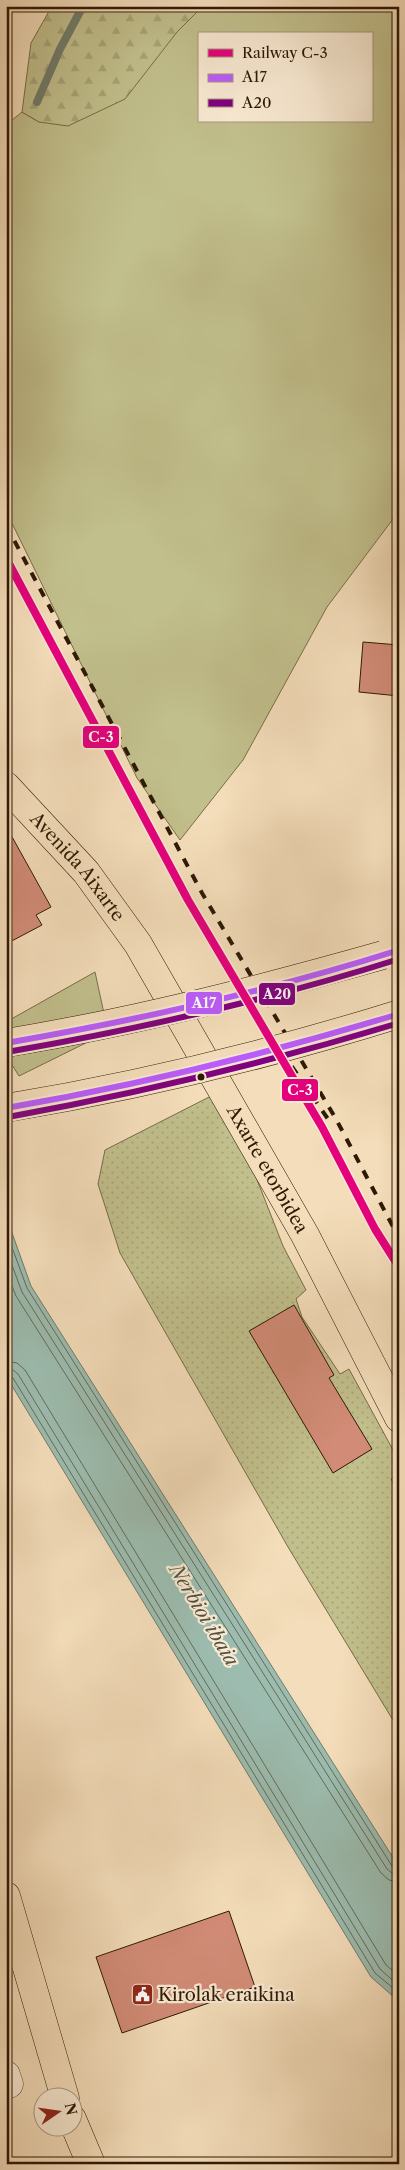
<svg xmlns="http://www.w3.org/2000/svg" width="405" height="2170" font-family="'Libre Caslon Text',serif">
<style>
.green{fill:#c1bf8c;stroke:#786c48;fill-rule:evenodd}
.forest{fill:url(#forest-firs);stroke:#786c48}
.garden{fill:url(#garden-dots);stroke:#786c48}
.water{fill:#9cbcaf;stroke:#707b6b}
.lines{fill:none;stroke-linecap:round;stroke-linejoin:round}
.shore{stroke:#656a5a;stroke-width:1}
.stream{stroke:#707b6b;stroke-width:8}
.building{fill:#d18b76;stroke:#2e1904}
.minor-casing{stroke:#604a32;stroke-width:29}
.primary-casing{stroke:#2e1904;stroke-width:29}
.minor{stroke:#f8e9d2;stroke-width:28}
.primary{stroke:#f4ddba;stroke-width:28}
.rail{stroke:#2e1904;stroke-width:4;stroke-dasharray:9 9;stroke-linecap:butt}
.motorway-bridge-casing{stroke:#2e1904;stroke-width:29;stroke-linecap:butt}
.motorway-bridge{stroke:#f4ddba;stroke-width:28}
.bus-1-casing{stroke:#f8e9d2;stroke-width:10}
.bus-2-casing{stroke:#f8e9d2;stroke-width:10}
.bus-1{stroke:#bb5cff;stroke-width:6}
.bus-2{stroke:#800080;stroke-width:6}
.rail-1-casing{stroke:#f8e9d2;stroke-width:11}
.rail-1{stroke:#e5007d;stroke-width:8}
.bus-dot{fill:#2e1904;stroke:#f8e9d2;stroke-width:2}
.labels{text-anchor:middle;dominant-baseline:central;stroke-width:4.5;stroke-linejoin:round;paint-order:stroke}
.street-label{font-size:18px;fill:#2e1904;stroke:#f8e9d2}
.poi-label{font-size:18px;fill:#2e1904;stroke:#f8e9d2;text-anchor:start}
.water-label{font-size:19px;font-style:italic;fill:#545240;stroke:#f8e9d2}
.line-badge{stroke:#f8e9d2;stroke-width:2}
.badge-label{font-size:14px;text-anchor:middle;font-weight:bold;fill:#fff}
</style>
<defs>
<pattern id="forest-firs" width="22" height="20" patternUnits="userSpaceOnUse" patternTransform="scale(1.25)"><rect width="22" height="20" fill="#c1bf8c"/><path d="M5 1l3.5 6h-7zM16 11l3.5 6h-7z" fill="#a6a477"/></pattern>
<pattern id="garden-dots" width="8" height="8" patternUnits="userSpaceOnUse" patternTransform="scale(1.25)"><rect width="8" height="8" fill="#c1bf8c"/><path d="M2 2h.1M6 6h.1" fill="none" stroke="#a6a477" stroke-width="1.8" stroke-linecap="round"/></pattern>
</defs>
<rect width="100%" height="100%" fill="#f4ddba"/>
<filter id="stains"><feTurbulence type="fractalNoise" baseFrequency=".004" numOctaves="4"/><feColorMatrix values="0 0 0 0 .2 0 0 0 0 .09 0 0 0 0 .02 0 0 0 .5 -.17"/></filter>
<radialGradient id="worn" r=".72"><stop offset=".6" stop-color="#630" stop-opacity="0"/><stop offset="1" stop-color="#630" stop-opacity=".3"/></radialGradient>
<g class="green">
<path d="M203,6h196v505l-72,96 -84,153 -63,80 -43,-62 -131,-267v-386l16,-13 17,10 138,-90zM199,34h172v87h-172z"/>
<path d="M95,972l13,60 -89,44 -13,-21v-33z"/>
</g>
<path class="forest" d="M52,6h151l-26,26 -52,67 -57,27 -29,-4 -17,-10 9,-69z"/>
<path class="garden" d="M217,1093l37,79 29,74 23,44 -10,9 6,18 38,57 9,-5 50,92v13l-8,5 8,15v236l-111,-183 -168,-294 -22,-69 7,-34z"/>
<path class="water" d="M6,1216l25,70 368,581v130l-4,1 -24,-21 -365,-601z"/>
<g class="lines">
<g class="shore">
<path d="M6,1231l21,57 365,578 7,2"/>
<path d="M6,1249l16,43 365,577 5,4 7,2"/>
<path d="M6,1271l10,25 365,577 8,7 10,2"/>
<path d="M6,1361l11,2 8,7 361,595 13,11"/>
<path d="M6,1368l7,2 5,4 362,595 19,17"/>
<path d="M6,1375l7,3 362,595 24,20"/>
</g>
<path class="stream" d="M37,102l23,-53 23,-43"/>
</g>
<g class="building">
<path d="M363,642l36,3v51l-40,-4z"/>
<path d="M6,826l45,81 -15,8 6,10 -36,19z"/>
<path d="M294,1305l40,70 -5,3 43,71 -39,24 -84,-142z"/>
<path d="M229,1911l26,76 -133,46 -26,-76z"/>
</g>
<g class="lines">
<defs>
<path id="minor" d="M6,2075l3,9"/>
<g id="primary">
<path id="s1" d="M6,786l80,86 52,72 167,291 94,183"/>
<path d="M6,1896l59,202"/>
<path d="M72,2119l19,45"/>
</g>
</defs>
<use href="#minor" class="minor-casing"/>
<use href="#primary" class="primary-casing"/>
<use href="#minor" class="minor"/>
<use href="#primary" class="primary"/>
<g class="rail">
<path d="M6,525l196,368 134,226 63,119"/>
<path d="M251,1007l77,112"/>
</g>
<defs>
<g id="motorway-bridge">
<path d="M6,1043c128,-21 253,-53 377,-88"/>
<path d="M6,1108c133,-22 265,-54 393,-94"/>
</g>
</defs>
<use href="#motorway-bridge" class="motorway-bridge-casing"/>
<use href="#motorway-bridge" class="motorway-bridge"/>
<defs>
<g id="bus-1">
<path d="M6,1043c133,-23 264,-52 393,-93"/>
<path d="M6,1108c133,-23 264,-55 393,-94"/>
</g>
<g id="bus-2">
<path d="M7,1052c133,-23 263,-52 392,-93"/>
<path d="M8,1117c132,-24 262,-55 391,-94"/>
</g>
</defs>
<use href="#bus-1" class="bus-1-casing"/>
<use href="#bus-2" class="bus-2-casing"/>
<use href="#bus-1" class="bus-1"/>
<use href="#bus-2" class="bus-2"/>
<defs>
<path id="rail-1" d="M6,558l182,342 134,227 53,102 24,38"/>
</defs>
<use href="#rail-1" class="rail-1-casing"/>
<use href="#rail-1" class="rail-1"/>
</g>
<defs>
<symbol id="civic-square" viewBox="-11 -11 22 22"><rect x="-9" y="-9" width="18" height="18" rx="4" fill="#8f2418" stroke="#f8e9d2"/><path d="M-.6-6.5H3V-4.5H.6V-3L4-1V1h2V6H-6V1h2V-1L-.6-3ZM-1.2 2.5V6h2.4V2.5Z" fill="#fff"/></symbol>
</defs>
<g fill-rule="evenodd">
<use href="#civic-square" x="130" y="1982" width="25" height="25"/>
</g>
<circle class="bus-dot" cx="201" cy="1077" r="4.5"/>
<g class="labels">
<g class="street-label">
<text stroke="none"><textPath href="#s1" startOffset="108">Avenida Aixarte</textPath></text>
<text stroke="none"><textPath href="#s1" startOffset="466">Axarte etorbidea</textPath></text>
</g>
<g class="poi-label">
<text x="158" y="1995">Kirolak eraikina</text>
</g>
<g class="water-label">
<text transform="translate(204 1615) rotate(59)">Nerbioi ibaia</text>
</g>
</g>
<g class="line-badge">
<rect x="82" y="725" width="38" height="24" rx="5" fill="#e5007d"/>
<rect x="258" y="982" width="38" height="24" rx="5" fill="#800080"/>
<rect x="185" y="991" width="38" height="24" rx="5" fill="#bb5cff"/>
<rect x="281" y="1078" width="38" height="24" rx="5" fill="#e5007d"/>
</g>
<g class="badge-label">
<text x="101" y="742">C-3</text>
<text x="277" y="999">A20</text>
<text x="204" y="1008">A17</text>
<text x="300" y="1095">C-3</text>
</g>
<rect width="405" height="2170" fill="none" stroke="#f4ddba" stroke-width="25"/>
<rect x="8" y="8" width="390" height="2155" fill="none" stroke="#2e1904" stroke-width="2.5"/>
<rect x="12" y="12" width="380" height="2145" fill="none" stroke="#2e1904"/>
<rect x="198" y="32" width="175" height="90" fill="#f8e9d2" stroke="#a79680"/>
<rect x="208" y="49" width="25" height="8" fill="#e5007d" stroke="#a79680"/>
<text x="242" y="58" font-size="15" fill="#2e1904">Railway C-3</text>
<rect x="208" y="74" width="25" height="8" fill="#bb5cff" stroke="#a79680"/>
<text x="242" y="82" font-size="15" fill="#2e1904">A17</text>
<rect x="208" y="99" width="25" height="8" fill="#800080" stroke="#a79680"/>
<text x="242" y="108" font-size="15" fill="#2e1904">A20</text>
<g transform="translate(58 2112) rotate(77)"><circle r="24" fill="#f8e9d2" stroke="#a79680"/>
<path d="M0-4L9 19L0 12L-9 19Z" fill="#8f2418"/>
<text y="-8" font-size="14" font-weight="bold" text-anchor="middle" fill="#2e1904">N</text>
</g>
<rect width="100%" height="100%" filter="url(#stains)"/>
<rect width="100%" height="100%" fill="url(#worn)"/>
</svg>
